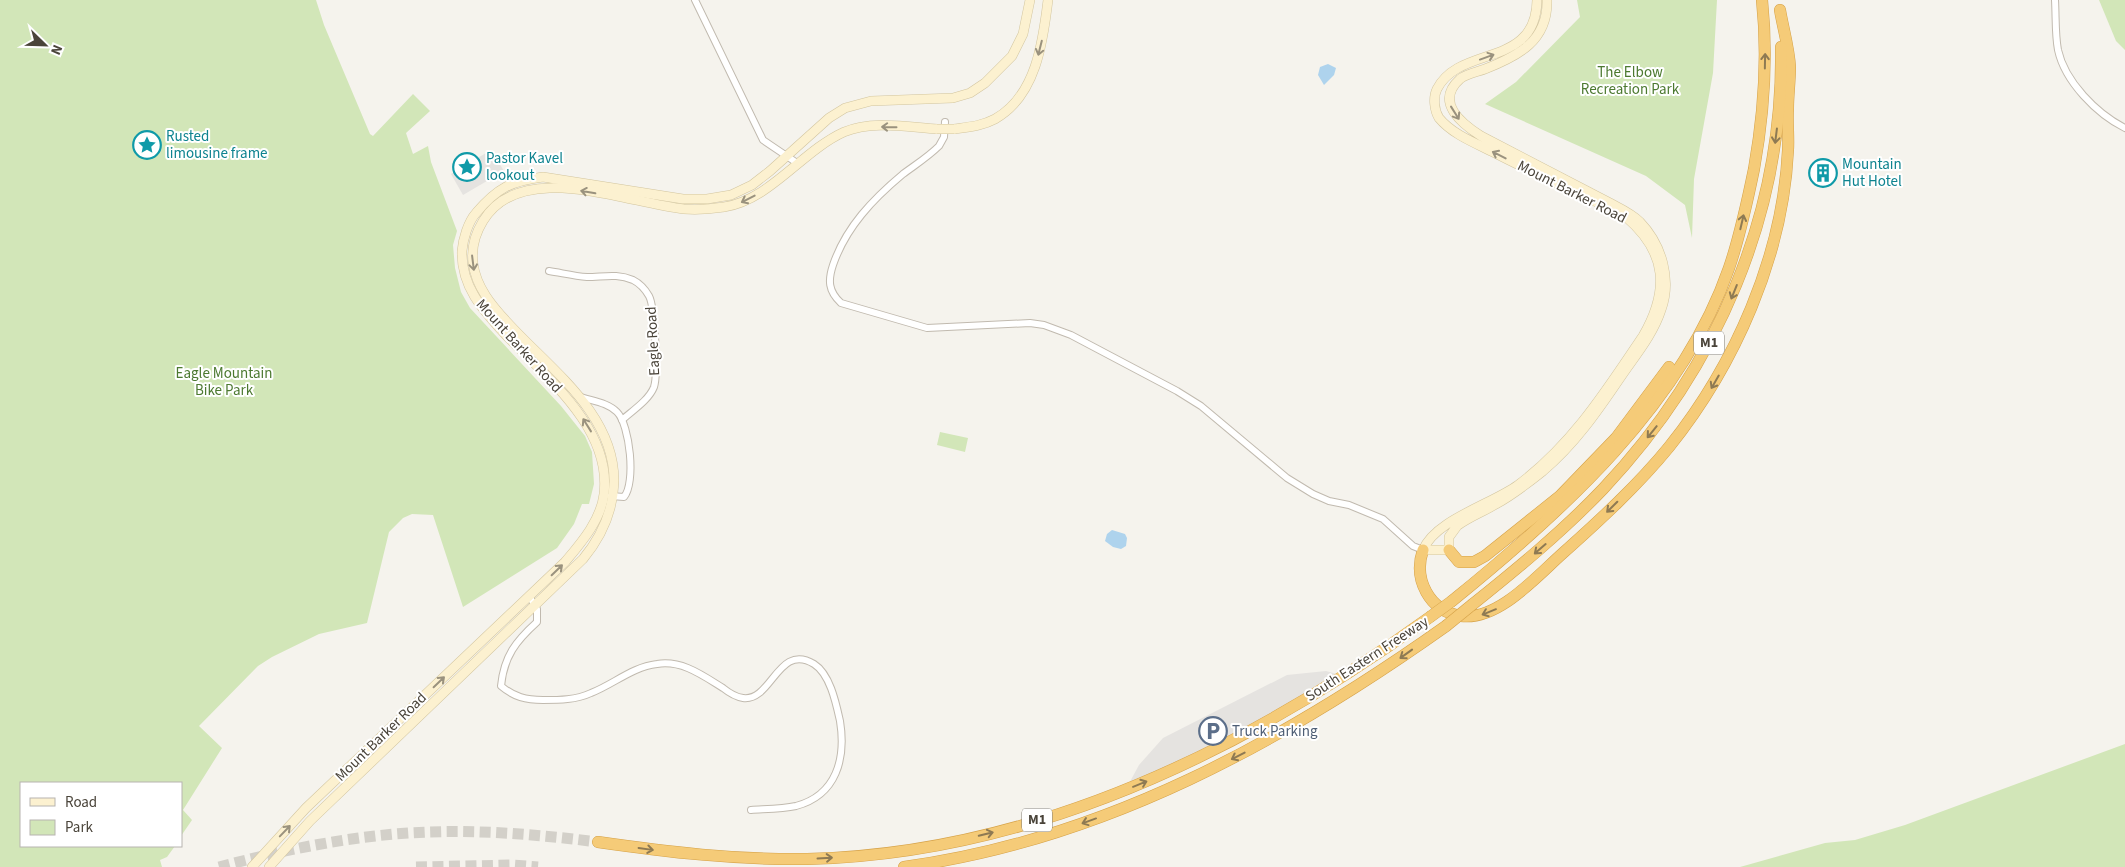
<svg xmlns="http://www.w3.org/2000/svg" width="2125" height="867" font-family="'Source Sans 3',sans-serif">
<style>
.green{fill:#d2e6b8}
.parking{fill:#e5e3e0}
.water{fill:#aed3ed}
.lines{fill:none;stroke-linecap:round;stroke-linejoin:round}
.highway-tunnel{stroke:#d3d0c9;stroke-width:11;stroke-dasharray:11 5.5;stroke-linecap:butt}
.street-casing{stroke:#c1baaf;stroke-width:8}
.secondary-casing{stroke:#d2c59f;stroke-width:10}
.highway-casing{stroke:#d5a147;stroke-width:12}
.street{stroke:#fff;stroke-width:6}
.secondary{stroke:#fcf1d0;stroke-width:9}
.highway{stroke:#f5cb78;stroke-width:11}
.secondary-bridge-casing{stroke:#d2c59f;stroke-width:10;stroke-linecap:butt}
.highway-bridge-casing{stroke:#d5a147;stroke-width:12;stroke-linecap:butt}
.secondary-bridge{stroke:#fcf1d0;stroke-width:9}
.highway-bridge{stroke:#f5cb78;stroke-width:11}
.oneway{stroke:#9a927e}
.oneway2{stroke:#8e7a53}
.labels{text-anchor:middle;dominant-baseline:central;stroke-width:4;stroke-linejoin:round;paint-order:stroke}
.shield{fill:#fff;stroke:#807c75;stroke-width:1}
.shield-label{font-size:14px;font-weight:bold;fill:#4a443a}
.park-label{font-size:15px;fill:#4c7930;stroke:#fff}
.culture-label{font-size:15px;fill:#0d838f;stroke:#fff;text-anchor:start}
.street-label{font-size:15px;fill:#4a443a;stroke:#fff}
.service-label{font-size:15px;fill:#4e5e75;stroke:#fff;text-anchor:start}
</style>
<rect width="100%" height="100%" fill="#f5f3ed"/>
<g class="green">
<path d="M0,0h316l8,25 46,109 3,2 40,-42 17,17 -24,22 7,21 15,-8 3,16 26,69 -4,14 2,23 6,24 9,16 91,98 24,30 7,16 2,32 -5,20h-7l-8,20 -17,24 -94,59 -30,-92 -21,-1 -9,4 -14,14 -22,91 -48,11 -47,23 -14,9 -59,60 23,22 -39,62 9,10 -11,16v-53h-160v63h154l-8,11 -7,3 2,7h-162z"/>
<path d="M1577,0h140l-4,73 -19,106 -2,59 -7,-33 -39,-29 -161,-72 31,-22 64,-65z"/>
<path d="M2099,0h26v50l-9,-9z"/>
<path d="M940,432l28,6 -3,14 -28,-7z"/>
<path d="M2125,744v123h-385l85,-24 30,-3 50,-15z"/>
</g>
<g class="parking">
<path d="M491,150l13,21 -41,24 -12,-21z"/>
<path d="M1326,671l18,5 -218,113 13,-24 24,-27 124,-63z"/>
</g>
<g class="water">
<path d="M1328,64l8,4 -2,7 -10,10 -6,-10 2,-8z"/>
<path d="M1112,530l13,4 2,4 -1,8 -5,3 -8,-2 -8,-6 2,-7z"/>
</g>
<g class="lines">
<g class="highway-tunnel">
<path d="M219,867c68,-18 141,-33 211,-35 56,-2 112,3 168,10"/>
<path d="M416,867l96,-2 26,2"/>
</g>
<defs>
<g id="street">
<path d="M695,0l68,140 34,23"/>
<path d="M2055,0c1,17 0,34 3,50 7,32 39,64 67,78"/>
<path d="M945,122l-1,15 -5,9c-11,11 -24,19 -36,28 -30,25 -57,53 -70,91 -5,15 -5,26 8,38l86,25 103,-5 14,2 27,10 106,56 24,15 86,72 26,16 16,7 20,4 34,14 30,27 10,4"/>
<path d="M549,271c13,2 25,5 38,6 16,0 30,-4 46,3 6,3 12,9 16,16 6,11 9,79 5,91 -5,13 -22,24 -32,33"/>
<path d="M578,396c13,5 29,6 39,16 13,13 19,71 7,85l-13,-1"/>
<path d="M529,596l8,13v13c-21,19 -33,34 -36,64 13,11 25,14 42,14 16,0 33,0 48,-7 23,-9 41,-26 66,-29 25,-4 45,11 66,24 5,4 13,9 20,10 29,4 35,-56 71,-34 16,10 22,39 26,57 6,37 -3,74 -44,85 -14,3 -30,3 -45,4"/>
</g>
<g id="secondary">
<path d="M1537,0c-1,69 -77,44 -100,89 -4,8 -3,21 2,29 13,16 36,25 54,34 44,23 90,42 133,65 42,36 43,74 17,119 -37,55 -71,109 -125,149 -26,19 -83,35 -95,65h26v-13l8,-11c12,-9 26,-14 39,-22 17,-9 32,-21 47,-33 31,-26 54,-59 77,-93 14,-21 33,-43 41,-68 11,-30 1,-65 -21,-88 -9,-9 -21,-14 -32,-20l-127,-66c-19,-12 -47,-34 -21,-57 6,-5 17,-7 25,-10 33,-13 63,-28 62,-69"/>
<path d="M954,129c14,-2 28,-3 41,-10 41,-23 48,-77 53,-119"/>
<path d="M252,867l54,-59 259,-246c16,-19 36,-42 39,-68 8,-66 -59,-118 -100,-161 -22,-24 -43,-47 -42,-82 1,-12 6,-29 14,-38 21,-25 35,-32 67,-36l140,22h24l24,-4 21,-10 18,-14 59,-53 16,-10 26,-7 82,-3 17,-5 15,-10 27,-27 11,-22 7,-34"/>
<path d="M269,867l41,-46 273,-262c19,-23 30,-47 31,-77 1,-68 -64,-113 -106,-159 -16,-17 -32,-36 -35,-60 -2,-16 2,-29 10,-42 38,-63 143,-18 201,-12 13,1 27,0 40,-2 46,-7 78,-56 120,-75 28,-12 64,-5 93,-3"/>
</g>
<g id="highway">
<path d="M1423,550c-10,29 6,61 38,66 37,5 76,-40 102,-63 37,-33 75,-68 106,-106 66,-82 114,-191 119,-297 1,-13 -1,-27 0,-41 0,-14 2,-28 2,-42 -1,-19 -7,-39 -10,-57"/>
<path d="M1449,550l10,12h15l11,-6 75,-60 56,-58 53,-71"/>
<path d="M1452,601c109,-88 230,-197 277,-333 11,-32 18,-65 25,-99 10,-56 14,-112 8,-169"/>
<path d="M1473,604c45,-36 90,-73 130,-115 114,-121 181,-275 178,-442"/>
<path d="M598,842c69,10 138,18 209,17 228,-5 442,-111 623,-242"/>
<path d="M904,867c200,-27 380,-126 542,-241"/>
</g>
</defs>
<use href="#street" class="street-casing"/>
<use href="#secondary" class="secondary-casing"/>
<use href="#highway" class="highway-casing"/>
<use href="#street" class="street"/>
<use href="#secondary" class="secondary"/>
<use href="#highway" class="highway"/>
<defs>
<path id="secondary-bridge" d="M937,129h17"/>
<g id="highway-bridge">
<path d="M1430,617l22,-16"/>
<path d="M1446,626l27,-22"/>
</g>
</defs>
<use href="#secondary-bridge" class="secondary-bridge-casing"/>
<use href="#highway-bridge" class="highway-bridge-casing"/>
<use href="#secondary-bridge" class="secondary-bridge"/>
<use href="#highway-bridge" class="highway-bridge"/>
</g>
<defs><path id="oneway-shaft" d="M-6 0H5M1.5-3L5.5 0L1.5 3" fill="none" stroke-width="1.6" stroke-linecap="round" stroke-linejoin="round" transform="scale(1.25)"/></defs>
<g class="oneway">
<use href="#oneway-shaft" transform="translate(1040 48) rotate(104)"/>
<use href="#oneway-shaft" transform="translate(1487 57) rotate(-20)"/>
<use href="#oneway-shaft" transform="translate(1455 113) rotate(58)"/>
<use href="#oneway-shaft" transform="translate(889 127) rotate(-179)"/>
<use href="#oneway-shaft" transform="translate(1499 155) rotate(-153)"/>
<use href="#oneway-shaft" transform="translate(588 192) rotate(-170)"/>
<use href="#oneway-shaft" transform="translate(748 199) rotate(153)"/>
<use href="#oneway-shaft" transform="translate(473 263) rotate(83)"/>
<use href="#oneway-shaft" transform="translate(587 425) rotate(-122)"/>
<use href="#oneway-shaft" transform="translate(557 570) rotate(-44)"/>
<use href="#oneway-shaft" transform="translate(439 682) rotate(-44)"/>
<use href="#oneway-shaft" transform="translate(285 831) rotate(-46)"/>
</g>
<g class="oneway2">
<use href="#oneway-shaft" transform="translate(1765 61) rotate(-89)"/>
<use href="#oneway-shaft" transform="translate(1776 136) rotate(97)"/>
<use href="#oneway-shaft" transform="translate(1742 222) rotate(-77)"/>
<use href="#oneway-shaft" transform="translate(1734 292) rotate(112)"/>
<use href="#oneway-shaft" transform="translate(1715 382) rotate(120)"/>
<use href="#oneway-shaft" transform="translate(1652 432) rotate(129)"/>
<use href="#oneway-shaft" transform="translate(1612 507) rotate(135)"/>
<use href="#oneway-shaft" transform="translate(1540 549) rotate(139)"/>
<use href="#oneway-shaft" transform="translate(1489 612) rotate(158)"/>
<use href="#oneway-shaft" transform="translate(1406 654) rotate(144)"/>
<use href="#oneway-shaft" transform="translate(1238 756) rotate(153)"/>
<use href="#oneway-shaft" transform="translate(1140 784) rotate(-22)"/>
<use href="#oneway-shaft" transform="translate(1089 821) rotate(160)"/>
<use href="#oneway-shaft" transform="translate(986 834) rotate(-14)"/>
<use href="#oneway-shaft" transform="translate(646 849) rotate(8)"/>
<use href="#oneway-shaft" transform="translate(825 858) rotate(-3)"/>
</g>
<defs>
<symbol id="sight-ring" viewBox="-11 -11 22 22"><circle r="9.5" fill="#fff" stroke="#0f9aa8" stroke-width="1.5"/><path d="M0-6L1.8-2.2L6-1.7L2.9 1.2L3.7 5.4L0 3.3L-3.7 5.4L-2.9 1.2L-6-1.7L-1.8-2.2Z" fill="#0f9aa8"/></symbol>
<symbol id="building-ring" viewBox="-11 -11 22 22"><circle r="9.5" fill="#fff" stroke="#0f9aa8" stroke-width="1.5"/><path d="M-4-6H4V6H1V3H-1V6H-4ZM-2.5-4.3h1.7v1.8h-1.7ZM.8-4.3h1.7v1.8H.8ZM-2.5-1h1.7V.8h-1.7ZM.8-1h1.7V.8H.8Z" fill="#0f9aa8"/></symbol>
<symbol id="parking-ring" viewBox="-11 -11 22 22"><circle r="9.5" fill="#fff" stroke="#5c6f8a" stroke-width="1.5"/><path d="M-3.5-5.5H1a3.5 3.5 0 0 1 0 7H-1V5.5H-3.5ZM-1-3.4V-.6H.8a1.4 1.4 0 0 0 0-2.8Z" fill="#5c6f8a"/></symbol>
</defs>
<g fill-rule="evenodd">
<use href="#sight-ring" x="131" y="129" width="32" height="32"/>
<use href="#sight-ring" x="451" y="151" width="32" height="32"/>
<use href="#building-ring" x="1807" y="157" width="32" height="32"/>
<use href="#parking-ring" x="1197" y="715" width="32" height="32"/>
</g>
<g class="labels">
<g class="shield">
<rect x="1694" y="331.5" width="30" height="23" rx="4"/>
<rect x="1022" y="808.5" width="30" height="23" rx="4"/>
</g>
<g class="shield-label">
<text x="1709" y="343">M1</text>
<text x="1037" y="820">M1</text>
</g>
<g class="park-label">
<text x="1630" y="72">The Elbow<tspan x="1630" dy="17">Recreation Park</tspan></text>
<text x="224" y="373">Eagle Mountain<tspan x="224" dy="17">Bike Park</tspan></text>
</g>
<g class="culture-label">
<text x="166" y="136">Rusted<tspan x="166" dy="17">limousine frame</tspan></text>
<text x="486" y="158">Pastor Kavel<tspan x="486" dy="17">lookout</tspan></text>
<text x="1842" y="164">Mountain<tspan x="1842" dy="17">Hut Hotel</tspan></text>
</g>
<g class="street-label">
<text transform="translate(1572 192) rotate(27)">Mount Barker Road</text>
<text transform="translate(653 341) rotate(-93)">Eagle Road</text>
<text transform="translate(519 346) rotate(48)">Mount Barker Road</text>
<text transform="translate(1367 659) rotate(-33)">South Eastern Freeway</text>
<text transform="translate(381 737) rotate(-44)">Mount Barker Road</text>
</g>
<g class="service-label">
<text x="1232" y="731">Truck Parking</text>
</g>
</g>
<rect x="20" y="782" width="162" height="65" fill="#ffffff" stroke="#b7b4b0"/>
<rect x="30" y="798" width="25" height="8" fill="#fcf1d0" stroke="#b7b4b0"/>
<text x="65" y="807" font-size="15" fill="#4a443a">Road</text>
<rect x="30" y="820" width="25" height="15" fill="#d2e6b8" stroke="#b7b4b0"/>
<text x="65" y="832" font-size="15" fill="#4a443a">Park</text>
<g transform="translate(45 45) rotate(113)" stroke="#ffffff" stroke-width="4" paint-order="stroke">
<path d="M0-4L9 19L0 12L-9 19Z" fill="#4a443a"/>
<text y="-8" font-size="14" font-weight="bold" text-anchor="middle" fill="#4a443a">N</text>
</g>
</svg>
